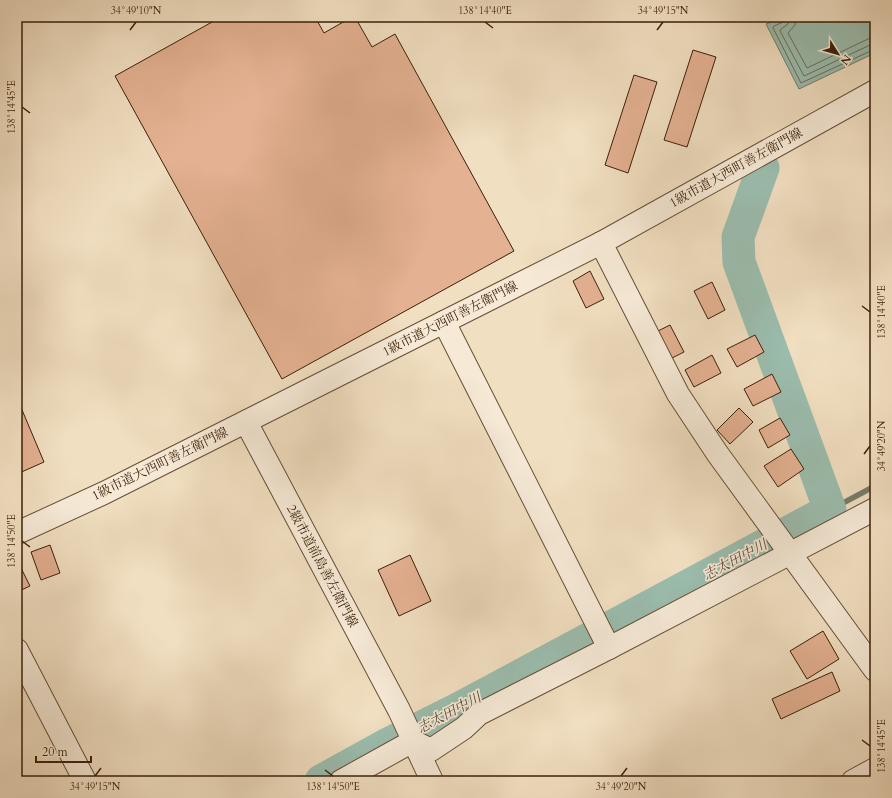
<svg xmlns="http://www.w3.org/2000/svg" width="892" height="798" font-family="Cardo,'Noto Serif JP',serif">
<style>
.water{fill:#9bbdae;stroke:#757e6c}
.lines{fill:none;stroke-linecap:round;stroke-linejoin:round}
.shore{stroke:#6b6e5c;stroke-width:1}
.stream{stroke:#757e6c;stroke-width:5.5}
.river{stroke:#9bbdae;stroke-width:33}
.building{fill:#e4b192;stroke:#3b1f09}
.minor-casing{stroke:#684f37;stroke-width:24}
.minor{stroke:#f6ead7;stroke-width:22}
.ticks{fill:none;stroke:#3b1f09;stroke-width:1.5}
.labels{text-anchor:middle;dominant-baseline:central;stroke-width:3.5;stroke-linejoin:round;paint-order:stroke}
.street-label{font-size:13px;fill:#3b1f09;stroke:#f6ead7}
.water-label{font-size:14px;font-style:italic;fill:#584e3b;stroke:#f6ead7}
.neatline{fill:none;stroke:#3b1f09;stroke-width:1.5}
.ticks-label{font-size:10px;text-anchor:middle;fill:#3b1f09}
</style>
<rect width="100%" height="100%" fill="#f1dfc1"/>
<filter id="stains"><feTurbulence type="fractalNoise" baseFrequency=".005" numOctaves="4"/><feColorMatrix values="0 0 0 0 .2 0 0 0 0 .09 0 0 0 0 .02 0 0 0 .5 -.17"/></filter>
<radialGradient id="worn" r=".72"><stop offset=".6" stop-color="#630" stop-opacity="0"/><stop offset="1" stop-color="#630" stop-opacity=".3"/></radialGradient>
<path class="water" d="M786,17h89v36l-76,36 -33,-65z"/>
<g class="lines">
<g class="shore">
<path d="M785,17l-2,5 -9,4 -1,2 28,55 74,-34"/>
<path d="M790,17l-2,7 -7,5 -1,2 24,45 66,-31 5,-1"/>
<path d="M796,17l-1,8 -7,8 19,35 61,-29 7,-1"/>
</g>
<path class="stream" d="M830,510l45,-24"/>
<path class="river" d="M321,781l67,-37 68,-34 374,-200 -91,-248 -1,-25 25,-69"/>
</g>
<g class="building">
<path d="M221,17h94l9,16 28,-16h3l17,30 23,-13 119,217 -232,128 -167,-303z"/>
<path d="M693,50l23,7 -29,90 -23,-7z"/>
<path d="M634,75l23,7 -29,91 -23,-8z"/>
<path d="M590,271l14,28 -18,9 -13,-27z"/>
<path d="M712,282l13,28 -17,9 -14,-28z"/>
<path d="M670,325l14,27 -18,9 -14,-27z"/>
<path d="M755,335l9,17 -27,15 -10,-18z"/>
<path d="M712,355l9,18 -27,14 -9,-17z"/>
<path d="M772,374l9,18 -28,14 -9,-17z"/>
<path d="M17,398l27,64 -27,12z"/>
<path d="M739,408l14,14 -23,22 -13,-14z"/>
<path d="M780,418l10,17 -22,13 -9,-18z"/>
<path d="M791,449l13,20 -26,18 -14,-21z"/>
<path d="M50,545l10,28 -19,7 -10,-28z"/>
<path d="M410,555l21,46 -32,15 -21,-46z"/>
<path d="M17,560l13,26 -13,6z"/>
<path d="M823,631l16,28 -32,20 -17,-28z"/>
<path d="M832,672l8,19 -59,28 -9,-20z"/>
</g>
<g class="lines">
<defs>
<g id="minor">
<path d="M601,243l77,151 39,59 158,217"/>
<path d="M444,322l165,326"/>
<path d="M246,422l153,288 33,71"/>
<path d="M17,533l87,-40 497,-250 274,-152"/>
<path d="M17,650l68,131"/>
<path d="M341,781l72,-40 18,9 33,-22 15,-14 130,-66 266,-139"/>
<path d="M853,781l22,-12"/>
</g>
</defs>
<use href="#minor" class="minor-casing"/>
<use href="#minor" class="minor"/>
</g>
<path class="ticks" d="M485,22l8,6M130,30l6,-8M657,30l6,-8M22,107l8,6M862,306l8,6M864,454l6,-8M22,541l8,6M862,740l8,6M325,770l8,6M95,776l6,-8M621,776l6,-8"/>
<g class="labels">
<g class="street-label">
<text transform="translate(736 168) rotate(-29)">1級市道大西町善左衛門線</text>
<text transform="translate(450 319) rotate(-27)">1級市道大西町善左衛門線</text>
<text transform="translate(160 464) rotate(-26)">1級市道大西町善左衛門線</text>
<text transform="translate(322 566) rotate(62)">2級市道前島善左衛門線</text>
</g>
<g class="water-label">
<text transform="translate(735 560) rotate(-28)">志太田中川</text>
<text transform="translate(449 713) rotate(-28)">志太田中川</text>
</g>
</g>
<rect width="892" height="798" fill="none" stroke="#f1dfc1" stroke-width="44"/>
<g transform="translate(838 54) rotate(127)" stroke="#f6ead7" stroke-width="3" paint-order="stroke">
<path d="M0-3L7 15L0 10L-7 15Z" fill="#3b1f09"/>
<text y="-6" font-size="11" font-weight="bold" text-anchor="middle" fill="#3b1f09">N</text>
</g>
<path d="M36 756v6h55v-6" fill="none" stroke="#3b1f09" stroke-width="2"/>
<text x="42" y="756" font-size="12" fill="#3b1f09" stroke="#f6ead7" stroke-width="3" paint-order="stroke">20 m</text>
<rect x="22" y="22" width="848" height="754" class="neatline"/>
<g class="ticks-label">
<text x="136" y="14">34°49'10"N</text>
<text x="485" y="14">138°14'40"E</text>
<text x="663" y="14">34°49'15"N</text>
<text transform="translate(11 107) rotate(-90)" y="4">138°14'45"E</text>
<text transform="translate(881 312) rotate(-90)" y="4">138°14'40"E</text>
<text transform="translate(881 446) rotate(-90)" y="4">34°49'20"N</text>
<text transform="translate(11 541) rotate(-90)" y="4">138°14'50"E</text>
<text transform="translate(881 746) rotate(-90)" y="4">138°14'45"E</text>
<text x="95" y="790">34°49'15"N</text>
<text x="333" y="790">138°14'50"E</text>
<text x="621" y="790">34°49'20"N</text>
</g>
<rect width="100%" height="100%" filter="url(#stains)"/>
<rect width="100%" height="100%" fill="url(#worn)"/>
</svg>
